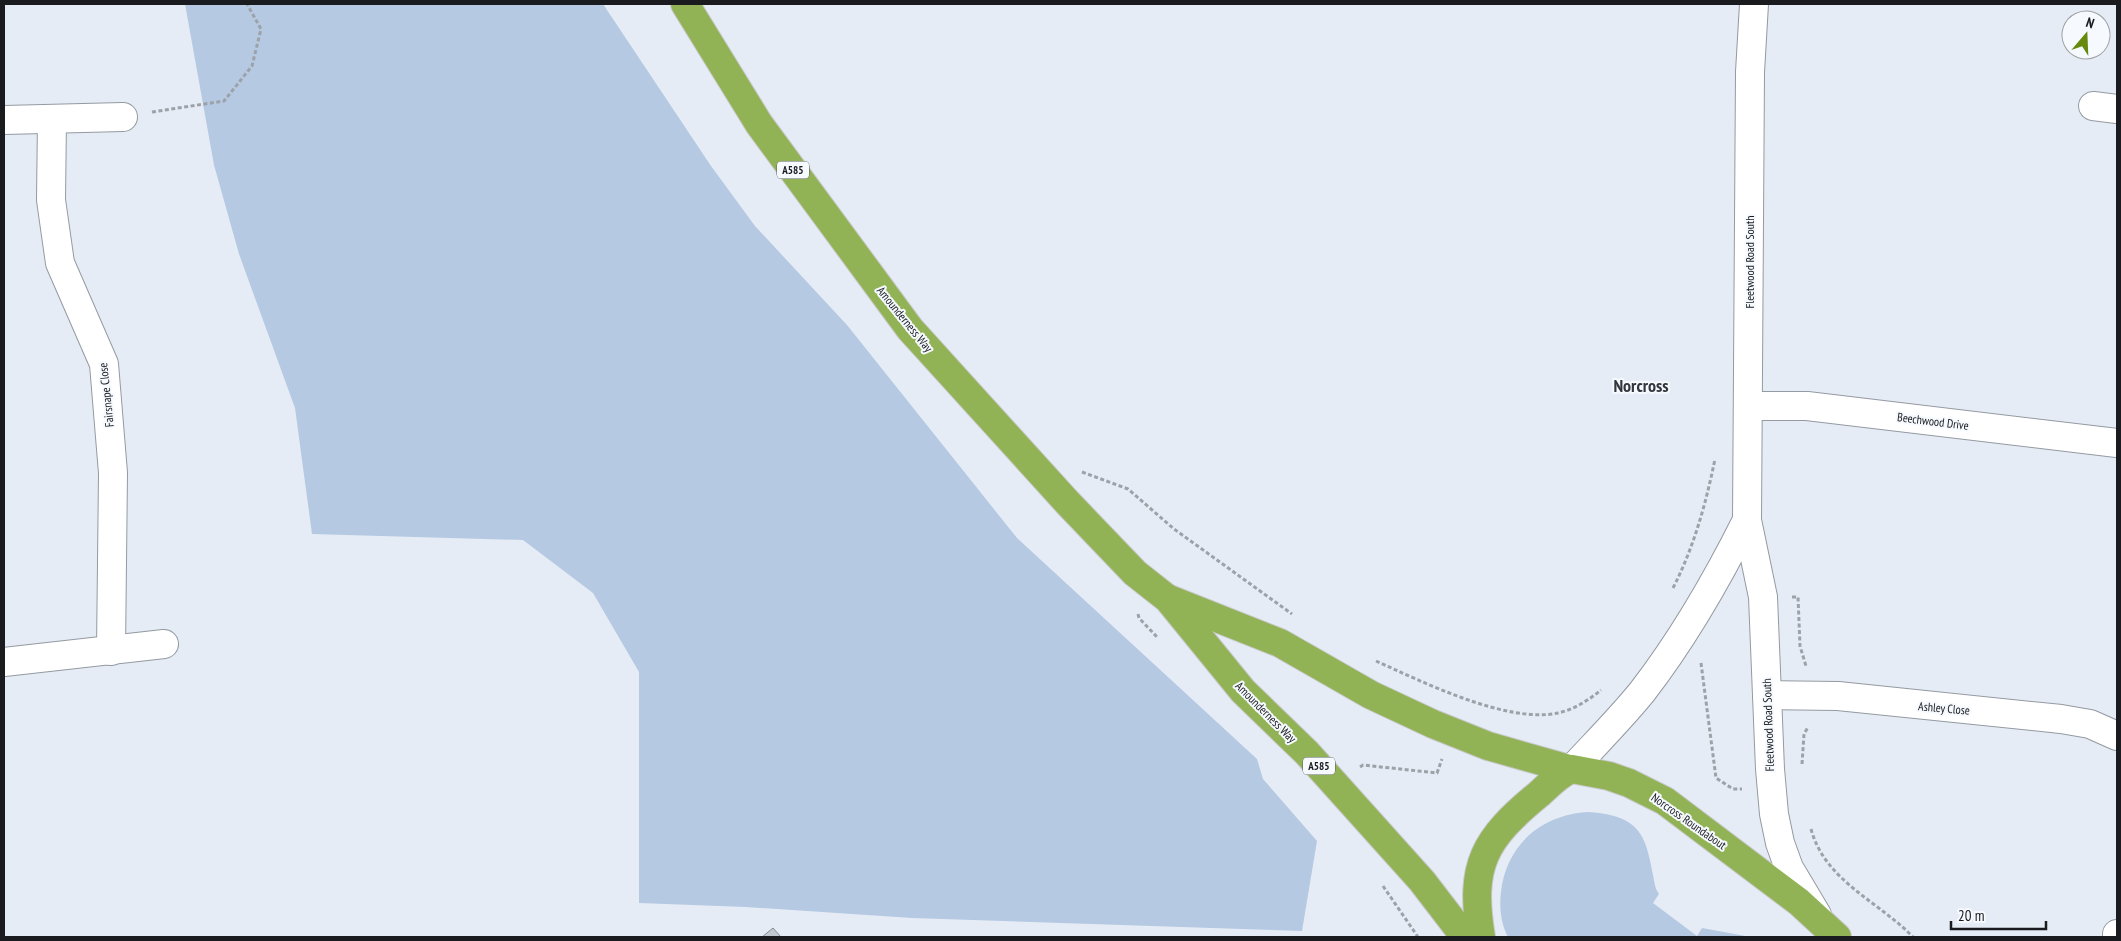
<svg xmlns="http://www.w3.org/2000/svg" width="2121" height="941" font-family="'PT Sans Narrow',sans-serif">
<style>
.green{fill:#b5c9e3}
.building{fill:#c3c9d1;stroke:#858b92}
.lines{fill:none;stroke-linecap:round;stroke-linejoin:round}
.street-casing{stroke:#949aa2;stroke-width:30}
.secondary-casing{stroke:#949aa2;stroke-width:30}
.highway-casing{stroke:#c8c8c9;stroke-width:30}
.path{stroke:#9da2a8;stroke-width:3;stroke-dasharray:4 2.5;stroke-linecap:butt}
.street{stroke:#fff;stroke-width:28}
.secondary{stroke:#fff;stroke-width:28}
.highway{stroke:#91b356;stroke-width:28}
.labels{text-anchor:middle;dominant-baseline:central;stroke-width:4;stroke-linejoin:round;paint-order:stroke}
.shield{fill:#f6faff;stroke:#5b5e62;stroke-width:1}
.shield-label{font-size:11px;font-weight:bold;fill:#191b1e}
.street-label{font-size:12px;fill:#191b1e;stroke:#f6faff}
.district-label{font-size:18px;font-weight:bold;fill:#32373d;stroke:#f6faff}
</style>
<rect width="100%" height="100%" fill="#e6ecf5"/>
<g class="green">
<path d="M185,4h418l108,162 44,60 92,99 170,213 240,221 6,20 54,62 -15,90 -390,-13 -166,-11 -107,-4v-231l-46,-79 -70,-53 -211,-6 -17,-126 -56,-154 -25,-89z"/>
<path d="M1589,812c58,4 57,29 67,77l3,5 -6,9 44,33 5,-8 49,9h-243c-7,-13 -9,-30 -7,-45 5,-48 42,-78 88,-80z"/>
</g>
<path class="building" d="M773,928l8,9h-19z"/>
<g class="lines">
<defs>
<g id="street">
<path d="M2093,106l24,3"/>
<path d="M52,119l-1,81 9,63 44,101 9,109 -2,178"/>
<path d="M4,120l119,-3"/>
<path d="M1749,406h58l310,37"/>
<path d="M4,662l160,-18"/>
<path d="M1767,695l71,1 223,23 29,5 27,12"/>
<path d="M2117,937v-3"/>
</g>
<g id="secondary">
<path d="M1754,4l-4,68 -3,448 16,77 7,172 4,45 6,29 9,25 28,47"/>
<path d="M1572,769c23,-25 48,-50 70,-77 41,-53 75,-112 105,-172"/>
</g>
<g id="highway">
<path d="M685,4l74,120 151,205 157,173 68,71 33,26 75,92 64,62 115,128 43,56"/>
<path d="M1169,599l111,44 91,52 62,29 55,22 81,23"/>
<path d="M1481,937c-12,-72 3,-98 58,-143 9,-8 21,-21 33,-25l37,7 20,7 36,18 134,101 38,35"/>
</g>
</defs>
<use href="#street" class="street-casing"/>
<use href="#secondary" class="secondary-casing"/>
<use href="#highway" class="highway-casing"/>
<g class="path">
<path d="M152,112l72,-11 28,-35 9,-37 -14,-25"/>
<path d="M1082,472l46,17 46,40 118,85"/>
<path d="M1673,588c21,-41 33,-85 42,-129"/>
<path d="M1792,597h6l2,49 6,20"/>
<path d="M1138,614l1,4 18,19"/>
<path d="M1376,661c47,21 131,63 182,52 15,-3 31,-13 43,-23"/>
<path d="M1701,663l15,115 17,11h9"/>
<path d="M1802,764l2,-30 4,-7"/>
<path d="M1360,767l3,-2 74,8 5,-14"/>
<path d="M1811,829c14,52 67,72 102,108"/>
<path d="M1383,886l35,51"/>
</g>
<use href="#street" class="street"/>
<use href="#secondary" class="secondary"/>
<use href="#highway" class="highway"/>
</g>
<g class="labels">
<g class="shield">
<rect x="777" y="161.5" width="32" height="17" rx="4"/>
<rect x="1303" y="757.5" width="32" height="17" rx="4"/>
</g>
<g class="shield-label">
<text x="793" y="170">A585</text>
<text x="1319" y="766">A585</text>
</g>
<g class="street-label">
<text transform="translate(1749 262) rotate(-90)">Fleetwood Road South</text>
<text transform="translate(905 319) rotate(51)">Amounderness Way</text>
<text transform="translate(106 395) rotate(-96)">Fairsnape Close</text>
<text transform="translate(1933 421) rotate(7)">Beechwood Drive</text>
<text transform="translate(1944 708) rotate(5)">Ashley Close</text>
<text transform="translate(1266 712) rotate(45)">Amounderness Way</text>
<text transform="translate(1768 725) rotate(-92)">Fleetwood Road South</text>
<text transform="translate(1689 821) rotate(35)">Norcross Roundabout</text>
</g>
<g class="district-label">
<text x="1641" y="385">Norcross</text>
</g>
</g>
<rect width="2121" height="941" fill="none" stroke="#191b1e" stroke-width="10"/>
<g transform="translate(2086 35) rotate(19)"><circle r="24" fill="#f6faff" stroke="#9ea1a5"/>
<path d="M0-4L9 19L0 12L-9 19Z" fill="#66890e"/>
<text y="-8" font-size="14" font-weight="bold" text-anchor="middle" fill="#191b1e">N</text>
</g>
<path d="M1951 921v8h95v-8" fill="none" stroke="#191b1e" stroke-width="2.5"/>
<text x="1958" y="921" font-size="15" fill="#191b1e" stroke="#f6faff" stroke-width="4" paint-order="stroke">20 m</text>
</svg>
